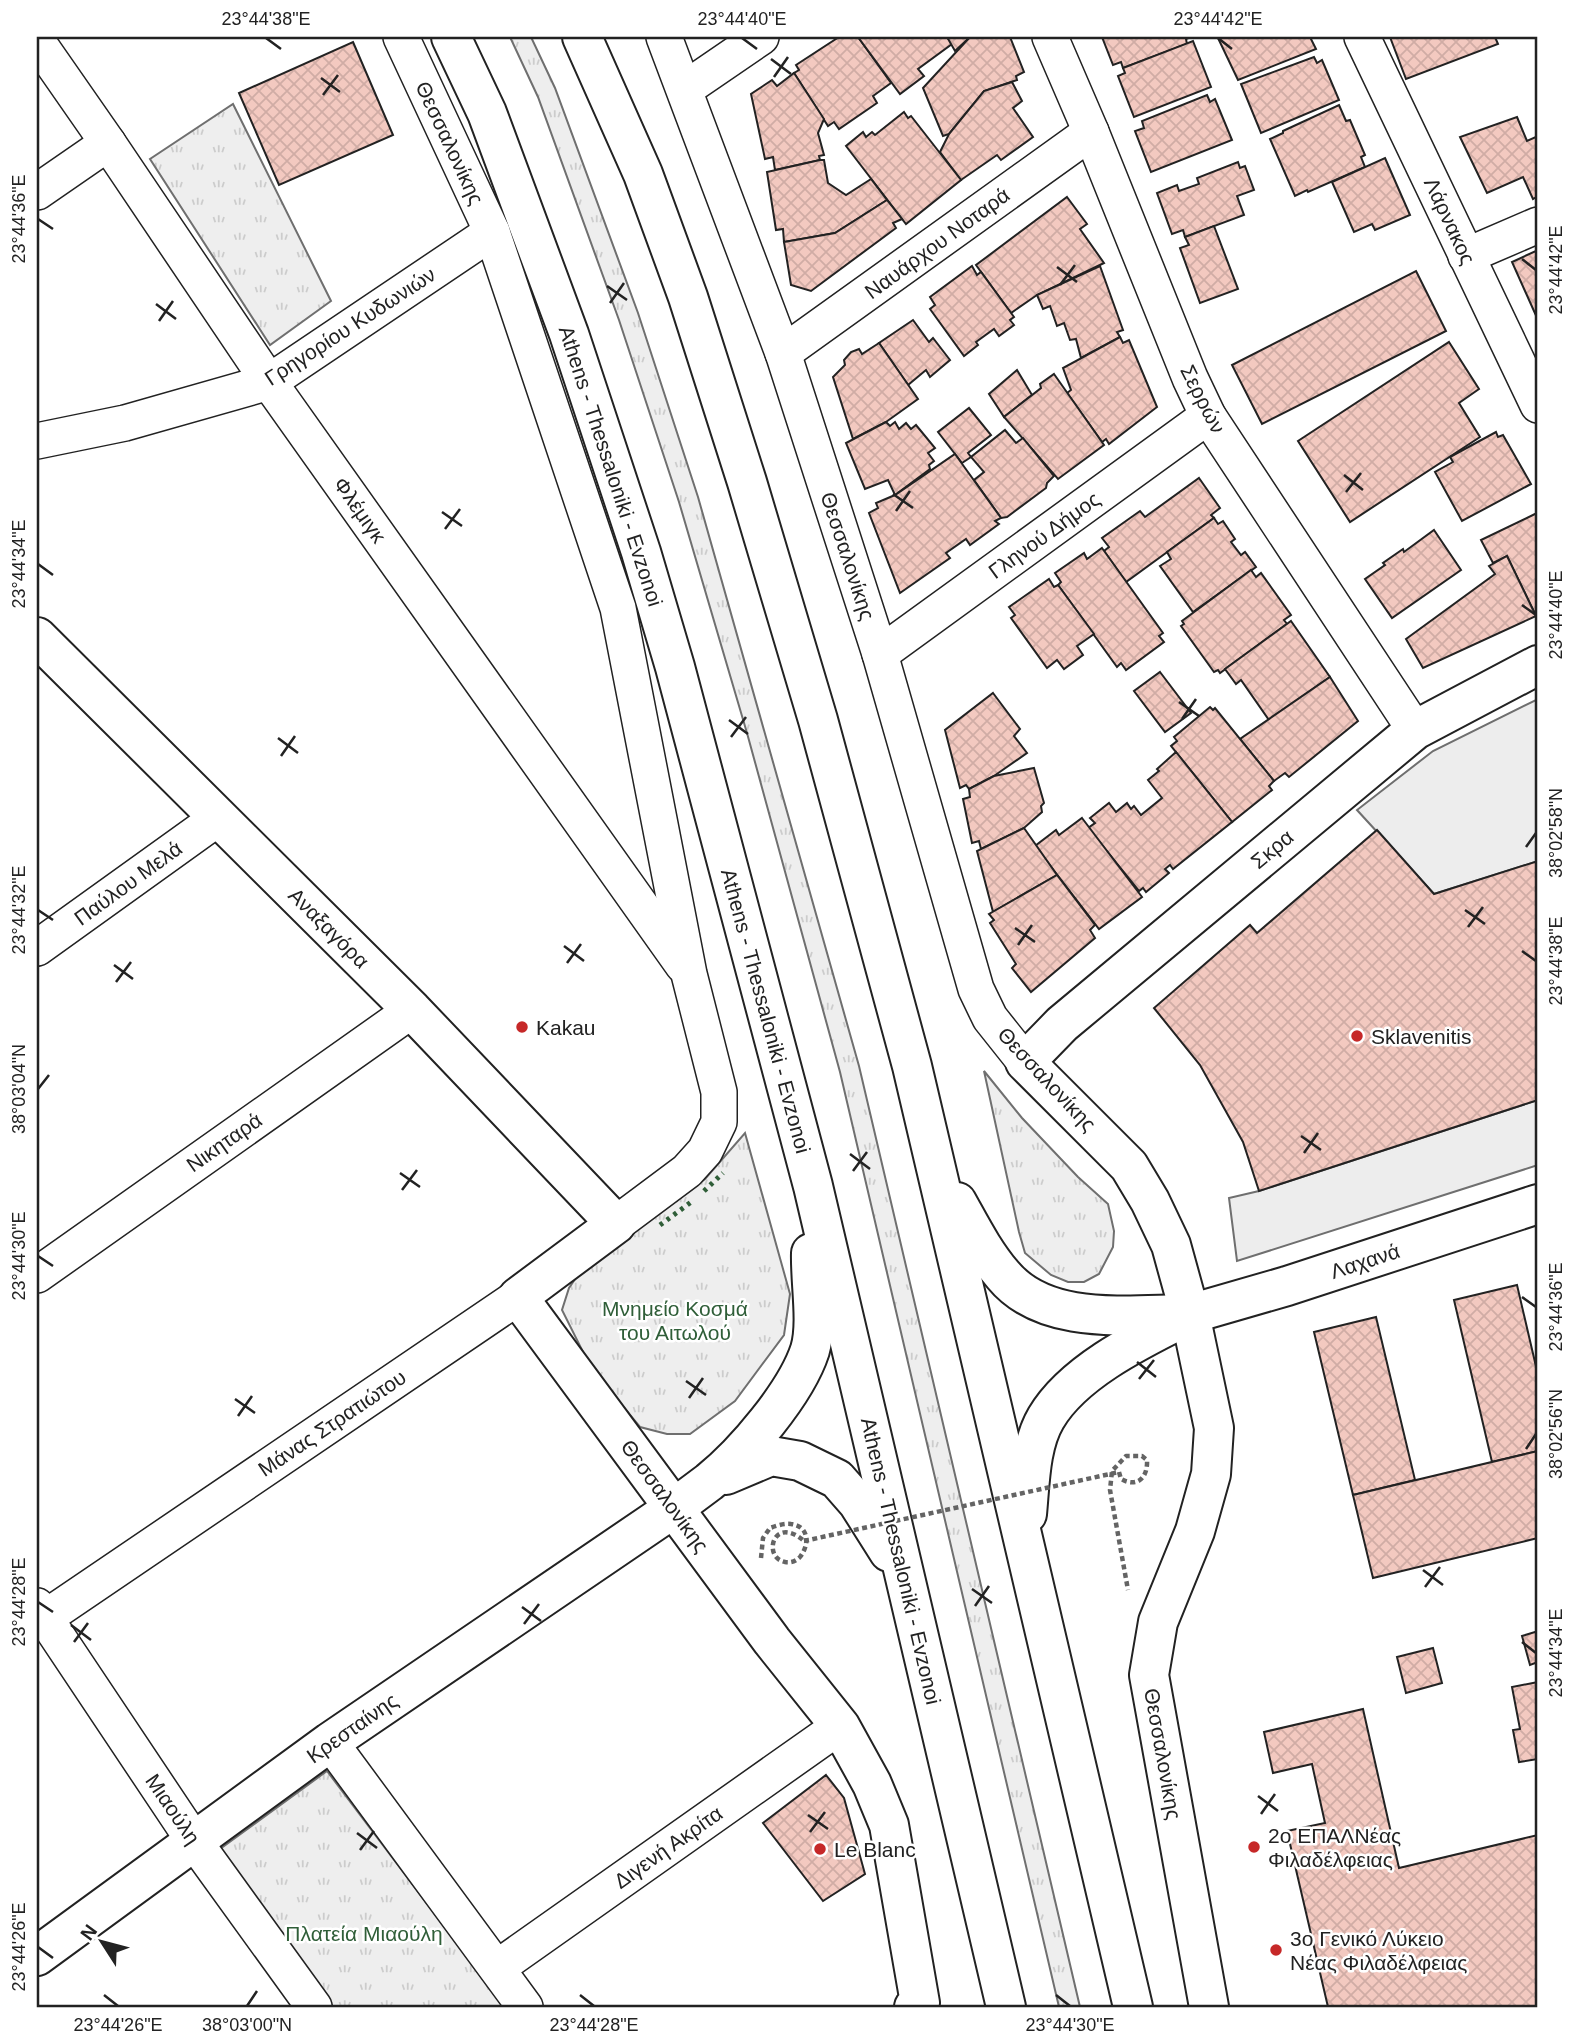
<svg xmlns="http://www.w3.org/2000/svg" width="1575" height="2044" font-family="Helvetica,sans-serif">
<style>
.grass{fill:url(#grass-tufts);stroke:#6f6f6f;stroke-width:2}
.parking{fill:#ededed;stroke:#6f6f6f;stroke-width:2}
.building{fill:url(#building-cross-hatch);stroke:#222;stroke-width:2}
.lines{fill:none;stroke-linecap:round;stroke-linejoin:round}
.minor-casing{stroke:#222;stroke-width:38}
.tertiary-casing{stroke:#222;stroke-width:42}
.motorway-casing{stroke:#222;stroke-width:42}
.path{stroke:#646464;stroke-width:4.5;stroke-dasharray:5 3.5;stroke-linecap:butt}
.minor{stroke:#fff;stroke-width:35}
.tertiary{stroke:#fff;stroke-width:38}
.motorway{stroke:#fff;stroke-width:38}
.path-bridge{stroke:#646464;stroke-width:4.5;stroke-dasharray:5 3.5;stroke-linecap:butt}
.hedge{stroke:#2f5e38;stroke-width:5;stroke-dasharray:3.5 5;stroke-linecap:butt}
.ticks{fill:none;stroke:#222;stroke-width:2.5}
.poi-dot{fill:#c62828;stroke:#fff;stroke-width:2.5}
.labels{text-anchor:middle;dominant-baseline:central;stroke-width:5;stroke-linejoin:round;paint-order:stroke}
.street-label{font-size:21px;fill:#222;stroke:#fff}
.poi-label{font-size:21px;fill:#222;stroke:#fff;text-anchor:start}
.park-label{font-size:21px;fill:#2f5e38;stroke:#fff}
.neatline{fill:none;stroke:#222;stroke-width:2.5}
.ticks-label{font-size:18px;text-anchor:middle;fill:#222}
</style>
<defs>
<pattern id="grass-tufts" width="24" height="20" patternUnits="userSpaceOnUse" patternTransform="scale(1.75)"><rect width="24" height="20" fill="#eee"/><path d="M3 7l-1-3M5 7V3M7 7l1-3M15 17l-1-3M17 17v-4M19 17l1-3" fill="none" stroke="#ccc"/></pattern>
<pattern id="building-cross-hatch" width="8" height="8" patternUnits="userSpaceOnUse" patternTransform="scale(1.75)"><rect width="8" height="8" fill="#f3c9c0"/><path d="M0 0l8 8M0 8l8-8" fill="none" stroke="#d0aca5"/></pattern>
</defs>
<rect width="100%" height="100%" fill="#fff"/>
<g class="grass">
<path d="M510,37h21l24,51 83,225 60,184 161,569 221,941h-21l-219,-935 -93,-339 -68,-231 -60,-182 -81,-223z"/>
<path d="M233,104l98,197 -61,44 -120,-186z"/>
<path d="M984,1071l38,47 56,59 30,27 6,27 -1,16 -14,27 -15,8h-16l-17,-7 -26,-22 -6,-21z"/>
<path d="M745,1133l45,161 -6,41 -49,66 -45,33h-23l-27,-7 -49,-59 -29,-58 7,-22 11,-16 125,-93z"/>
<path d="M327,1771l178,236h-172l-113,-158z"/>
</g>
<g class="parking">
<path d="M1538,699v162l-104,33 -77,-84 76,-59z"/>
<path d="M1538,1100v65l-301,96 -8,-63 30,-7z"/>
</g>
<g class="building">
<path d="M839,37h19l33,46 -18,13 4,7 -38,26 -5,-7 -6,4 -34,-53 5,-3 -3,-5z"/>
<path d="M858,37h89l5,7 -34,25 6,7 -24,18z"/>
<path d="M947,37h23l-15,14z"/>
<path d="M970,37h40l14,35 -8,4 1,4 -33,11 -35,43 -6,2 -20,-48z"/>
<path d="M1102,37h89l-5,2 1,5 -64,24 -2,-6 -8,3z"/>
<path d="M1221,37h89l6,12 -78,31 -20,-42z"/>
<path d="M1390,37h105l3,7 -92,35z"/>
<path d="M1193,41l18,46 -77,30 -16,-41 7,-3 -2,-5z"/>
<path d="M353,42l40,93 -114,50 -40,-92z"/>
<path d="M1314,57l3,6 5,-3 17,40 -78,33 -20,-49z"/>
<path d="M794,73l30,46 -6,14 6,22 -5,1 1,4 -45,10 -2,-13 -8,2 -14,-65 21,-14 5,6z"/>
<path d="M1012,82l10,19 -9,7 20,29 -32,23 -4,-5 -36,25 -21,-28 9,-18 35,-43z"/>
<path d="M1207,95l3,7 5,-3 17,41 -81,32 -16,-41 9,-3 -2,-7z"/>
<path d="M1339,105l7,16 4,-1 15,35 -4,2 4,10 -57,25 -1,-2 -12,6 -25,-57 13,-6v-2z"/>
<path d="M904,112l4,6 3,-2 50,64 -55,44 -60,-78 17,-14 3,5 6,-5 3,3z"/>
<path d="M1517,117l10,24 11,-5v60l-5,3 -10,-22 -36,16 -27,-56z"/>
<path d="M1385,158l25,57 -35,15 -3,-6 -18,8 -22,-50z"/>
<path d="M820,160h4l4,23 18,12 25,-16 16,21 -52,33 -51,9 -1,-13 -7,1 -9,-58z"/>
<path d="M1238,162l2,6 5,-2 9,24 -17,6 7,19 -59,22 -2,-7 -11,4 -15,-41 20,-8 2,6 20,-7 -2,-6z"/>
<path d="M1067,197l20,27 -7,5 24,34 -67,32 -26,18 -35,-48z"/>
<path d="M887,200l15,19 -9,4 3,5 -85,63 -20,-6 -7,-43 51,-9z"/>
<path d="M1214,226l24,63 -38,14 -20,-55 9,-3 -4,-8z"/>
<path d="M1538,250v70l-26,-58z"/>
<path d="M972,266l5,9 4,-3 33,45 -4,3 4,5 -15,11 -5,-7 -18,13 2,3 -14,11 -34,-47 5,-4 -5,-8z"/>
<path d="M1100,266l23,64 -6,2 3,5 -39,21 -5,-19 -6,1 -6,-17 -7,3 -7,-20 -7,3 -6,-14z"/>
<path d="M1416,271l30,60 -184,93 -30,-59z"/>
<path d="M913,320l16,22 4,-4 17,22 -20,17 -4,-7 -18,15 -29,-42z"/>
<path d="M1120,337l3,6 6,-3 28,67 -48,37 -3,-5 -4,3 -35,-49 4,-3 -8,-22z"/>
<path d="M1449,342l30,47 -20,14 21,34 -130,85 -52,-81z"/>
<path d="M879,343l39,56 -32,23 -33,17 -20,-62 12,-12 -1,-5 7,-8 8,-3 3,5z"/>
<path d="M1017,370l15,25 -28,22 -15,-23z"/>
<path d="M1054,374l50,71 -46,34 -54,-62 37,-29 -1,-4z"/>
<path d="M969,408l22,27 -23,18 3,4 -9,6 -24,-31z"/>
<path d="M886,422l4,4 5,-4 4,7 7,-6 5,6 5,-4 19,23 -7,5 6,8 -5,4 1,4 -35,26 -7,-15 -23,9 -19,-46z"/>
<path d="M1005,430l11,13 7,-5 31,38 -7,7 -1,5 -39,29 -6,1 -27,-38 10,-8 -13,-15z"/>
<path d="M1496,432l2,5 5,-2 28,49 -69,37 -27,-49 18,-10 -3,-5z"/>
<path d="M955,454l46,64 -6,3 4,3 -29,21 -4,-6 -20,14 4,5 -50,35 -31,-80 9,-5 -2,-5 19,-8z"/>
<path d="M1199,478l21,30 -9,7 3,3 -88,64 -22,-31 5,-4 -7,-9 38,-27 5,6z"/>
<path d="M1537,513l1,3v98l-2,2 -29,-60 -14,7 -12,-23z"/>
<path d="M1214,518l4,6 5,-3 12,18 -4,3 10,13 4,-3 11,15 -63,45 -33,-46 11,-7 -4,-7z"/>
<path d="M1434,530l27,40 -69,48 -27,-39 20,-14 -2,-2 20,-14 1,3z"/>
<path d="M1102,548l61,85 -4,3 5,6 -38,28 -5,-7 -4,4 -59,-82 3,-3 -6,-9 29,-20 3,6z"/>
<path d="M1507,556l29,60 -113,52 -17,-29 89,-65 -6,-8z"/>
<path d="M1251,570l5,7 5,-4 30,42 -7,5 3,4 -67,49 -2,-3 -4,2 -33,-46 3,-2 -2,-3z"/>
<path d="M1049,579l5,8 4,-2 36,49 -17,12 6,9 -19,14 -7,-9 -10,8 -36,-50 4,-3 -6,-8z"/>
<path d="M1291,621l39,56 -61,43 -28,-40 -5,4 -11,-15z"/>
<path d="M1160,672l31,41 -26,19 -31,-41z"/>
<path d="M1330,677l28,44 -69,56 -4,-4 -11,8 -34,-42z"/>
<path d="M993,693l27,36 -6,7 13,17 -33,23 -25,13 -3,-4 -6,3 -15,-58z"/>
<path d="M1210,707l3,3 2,-2 59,73 -5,5 3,4 -40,32 -61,-76 6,-5 -3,-4z"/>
<path d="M1176,752l56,70 -59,47 -3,-4 -5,4 4,4 -23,19 -3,-4 -4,3 -51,-63 7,-5 -5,-5 19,-15 7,9 11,-9 4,6 3,-3 7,9 21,-17 -14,-18 11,-9 -2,-2z"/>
<path d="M1034,768l10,35 -3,3 1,6 -18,16 -43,21 -2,-8 -7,2 -9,-44 7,-2 -1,-8 25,-13z"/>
<path d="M1082,818l60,79 -43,32 -64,-83 21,-16 3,5z"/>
<path d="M1024,828l33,47 -64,37 -16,-61z"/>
<path d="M1377,830l57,64 104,-33v239l-279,91 -16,-49 -43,-77 -46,-57 96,-83 7,8z"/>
<path d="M1057,875l38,50 -5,5 5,8 -64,54 -19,-24 4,-4 -26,-41 4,-3 -5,-6z"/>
<path d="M1517,1285l21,90v76l-46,11 -38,-162z"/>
<path d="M1376,1317l39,163 -62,15 -39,-163z"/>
<path d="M1538,1451v87l-165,40 -20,-83z"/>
<path d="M1538,1631v31l-8,3 -8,-29z"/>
<path d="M1433,1648l9,35 -36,10 -9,-36z"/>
<path d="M1538,1682v77l-19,3 -6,-32 7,-1 -8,-42z"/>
<path d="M1363,1709l36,159 139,-33v172h-210l-41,-176 38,-8 -13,-59 -39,9 -9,-41z"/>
<path d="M826,1775l18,23 21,76 -42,27 -60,-78z"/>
</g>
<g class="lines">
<defs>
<g id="minor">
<path d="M401,37l91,195 126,376 71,366 30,118v30l-14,29 -18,20 -71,53"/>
<path d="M664,37l119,316 97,301 96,335 14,29 35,44"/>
<path d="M1050,37l41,95 99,246 18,38 207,314"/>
<path d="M1362,37l176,368"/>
<path d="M37,41l71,102 161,239 414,583"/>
<path d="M685,89l76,-52"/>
<path d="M37,192l71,-49"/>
<path d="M1466,256l72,-31"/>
<path d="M783,353l308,-221"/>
<path d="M37,441l88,-18 144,-41 223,-150"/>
<path d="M880,654l328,-238"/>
<path d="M37,948l181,-130"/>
<path d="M37,1275l375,-265"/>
<path d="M37,1606l157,235 120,166"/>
<path d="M45,1618l473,-321"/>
<path d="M330,1742l195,265"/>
<path d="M497,1968l343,-242"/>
</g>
<g id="tertiary">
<path d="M37,637l375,373 204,214 -98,73 254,344 68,85 32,58 17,41 31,178 -6,4"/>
<path d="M1190,1314l97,-28 251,-82"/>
<path d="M37,1956l293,-214 344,-234"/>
<path d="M1209,2007l-60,-332 9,-53 37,-91 16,-57 3,-46 -24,-114 -19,-69 -21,-44 -21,-35 -104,-104 37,-38 353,-294 123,-65"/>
</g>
<g id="motorway">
<path d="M451,37l36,76 82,221 72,218 34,115 138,519 193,821"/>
<path d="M582,37l61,137 45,123 59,185 71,238 94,346 221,941"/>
<path d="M957,1202c14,25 27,51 46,73 43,52 127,39 187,39"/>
<path d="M726,1475l45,-19 29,5 37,18 21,24 31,49"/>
<path d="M674,1508c11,-8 23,-17 35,-26 35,-28 87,-89 101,-132 8,-27 0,-68 1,-97"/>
<path d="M1027,1514c3,-31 3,-69 19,-96 27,-46 93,-78 139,-101"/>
</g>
</defs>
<use href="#minor" class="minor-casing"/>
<use href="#tertiary" class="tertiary-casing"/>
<use href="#motorway" class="motorway-casing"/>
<g class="path">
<path d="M1119,1472l2,7c16,9 27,-1 26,-19l-5,-4h-16l-14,15 -2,19 18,100"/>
<path d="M761,1558l2,-20 7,-10c6,-2 14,-5 21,-4 18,2 19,20 9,33 -4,4 -9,6 -15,5 -23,-4 -12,-48 19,-21"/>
</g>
<use href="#minor" class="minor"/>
<use href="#tertiary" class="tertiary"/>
<use href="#motorway" class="motorway"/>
<path class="path-bridge" d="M804,1541l315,-69"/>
<g class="hedge">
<path d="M704,1191l19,-18"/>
<path d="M660,1225l34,-25"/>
</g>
</g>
<path class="ticks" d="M266,38l15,11M742,38l15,11M1218,38l14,11M771,59l20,15M774,77l14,-20M321,78l19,14M323,95l15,-20M38,219l15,10M1522,259l14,11M1057,267l20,15M1060,285l15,-20M607,286l20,14M610,303l14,-20M156,304l20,15M159,321l14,-20M1344,475l19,15M1346,492l15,-19M893,494l20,14M896,511l14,-20M442,512l20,14M445,529l15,-20M38,564l15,11M1522,605l14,10M1179,702l20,14M1182,719l14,-20M729,720l19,14M731,737l15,-20M278,738l20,15M281,756l14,-20M1526,847l10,-14M38,910l15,10M1465,910l20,14M1468,927l15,-20M1015,928l20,14M1018,945l14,-20M564,946l20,15M1522,951l14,10M567,963l14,-19M114,965l19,14M116,982l15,-20M38,1089l11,-14M1301,1136l20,14M1304,1153l14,-20M850,1154l20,15M853,1171l14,-19M400,1173l20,14M402,1190l15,-20M38,1256l15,10M1522,1297l14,10M1137,1362l19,15M1139,1379l15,-19M686,1381l20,14M689,1398l14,-20M235,1399l20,14M238,1416l14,-20M1526,1449l10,-15M1423,1570l20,15M1425,1587l15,-20M972,1589l20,14M38,1602l15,10M975,1606l14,-20M522,1607l19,14M524,1624l15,-20M71,1625l20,15M74,1642l14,-19M1522,1642l14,11M1258,1796l20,15M1261,1814l14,-20M808,1815l20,14M810,1832l15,-20M357,1833l20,15M360,1850l14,-19M38,1947l15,11M104,1995l14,11M580,1995l14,11M1056,1995l14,11M247,2006l10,-15"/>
<g class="poi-dot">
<circle cx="522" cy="1027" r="7"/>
<circle cx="1357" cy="1036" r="7"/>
<circle cx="1254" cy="1847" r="7"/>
<circle cx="820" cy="1849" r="7"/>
<circle cx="1276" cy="1950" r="7"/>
</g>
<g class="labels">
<g class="street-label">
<text transform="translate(450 143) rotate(65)">Θεσσαλονίκης</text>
<text transform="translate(1450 221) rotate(65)">Λάρνακος</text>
<text transform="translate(937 243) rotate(-36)">Ναυάρχου Νοταρά</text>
<text transform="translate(350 326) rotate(-33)">Γρηγορίου Κυδωνιών</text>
<text transform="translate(1203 399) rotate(63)">Σερρών</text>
<text transform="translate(611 466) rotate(72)">Athens - Thessaloniki - Evzonoi</text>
<text transform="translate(360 510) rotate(55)">Φλέμιγκ</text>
<text transform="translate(1044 535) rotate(-36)">Γληνού Δήμος</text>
<text transform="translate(848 556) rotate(72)">Θεσσαλονίκης</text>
<text transform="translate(1272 849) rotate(-40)">Σκρα</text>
<text transform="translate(128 883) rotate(-36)">Παύλου Μελά</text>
<text transform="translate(329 928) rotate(45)">Αναξαγόρα</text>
<text transform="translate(766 1011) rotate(75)">Athens - Thessaloniki - Evzonoi</text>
<text transform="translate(1047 1079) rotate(47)">Θεσσαλονίκης</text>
<text transform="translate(224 1142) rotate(-35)">Νικηταρά</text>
<text transform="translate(1365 1261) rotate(-18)">Λαχανά</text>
<text transform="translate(332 1423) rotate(-34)">Μάνας Στρατιώτου</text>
<text transform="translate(665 1496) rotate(54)">Θεσσαλονίκης</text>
<text transform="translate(901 1561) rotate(77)">Athens - Thessaloniki - Evzonoi</text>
<text transform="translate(352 1728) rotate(-35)">Κρεσταίνης</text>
<text transform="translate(1163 1754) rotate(80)">Θεσσαλονίκης</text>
<text transform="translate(173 1809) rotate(56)">Μιαούλη</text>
<text transform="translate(668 1847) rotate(-35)">Διγενή Ακρίτα</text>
</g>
<g class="poi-label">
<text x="536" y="1027">Kakau</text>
<text x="1371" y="1036">Sklavenitis</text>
<text x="1268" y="1835">2ο ΕΠΑΛΝέας<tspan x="1268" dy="24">Φιλαδέλφειας</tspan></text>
<text x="834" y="1849">Le Blanc</text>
<text x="1290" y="1938">3ο Γενικό Λύκειο<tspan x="1290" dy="24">Νέας Φιλαδέλφειας</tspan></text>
</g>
<g class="park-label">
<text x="675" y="1308">Μνημείο Κοσμά<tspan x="675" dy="24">του Αιτωλού</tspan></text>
<text x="364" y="1933">Πλατεία Μιαούλη</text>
</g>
</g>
<rect width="1575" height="2044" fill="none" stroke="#ffffff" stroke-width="77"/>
<g transform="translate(102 1942) rotate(306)" stroke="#ffffff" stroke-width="5" paint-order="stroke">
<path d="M0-5L12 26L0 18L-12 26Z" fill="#222222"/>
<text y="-10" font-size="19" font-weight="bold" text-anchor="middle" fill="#222222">N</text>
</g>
<rect x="38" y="38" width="1498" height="1968" class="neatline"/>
<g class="ticks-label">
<text x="266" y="25">23°44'38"E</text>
<text x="742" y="25">23°44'40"E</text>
<text x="1218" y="25">23°44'42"E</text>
<text transform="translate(19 219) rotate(-90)" y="6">23°44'36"E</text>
<text transform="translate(1556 270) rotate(-90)" y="6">23°44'42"E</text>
<text transform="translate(19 564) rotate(-90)" y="6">23°44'34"E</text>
<text transform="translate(1556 615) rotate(-90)" y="6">23°44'40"E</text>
<text transform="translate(1556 833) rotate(-90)" y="6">38°02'58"N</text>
<text transform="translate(19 910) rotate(-90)" y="6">23°44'32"E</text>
<text transform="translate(1556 961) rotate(-90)" y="6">23°44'38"E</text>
<text transform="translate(19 1089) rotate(-90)" y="6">38°03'04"N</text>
<text transform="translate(19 1256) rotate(-90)" y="6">23°44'30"E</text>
<text transform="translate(1556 1307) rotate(-90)" y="6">23°44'36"E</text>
<text transform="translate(1556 1434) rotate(-90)" y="6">38°02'56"N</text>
<text transform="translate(19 1602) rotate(-90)" y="6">23°44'28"E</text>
<text transform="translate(1556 1653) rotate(-90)" y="6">23°44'34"E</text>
<text transform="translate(19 1947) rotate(-90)" y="6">23°44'26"E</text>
<text x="118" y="2031">23°44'26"E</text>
<text x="247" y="2031">38°03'00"N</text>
<text x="594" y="2031">23°44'28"E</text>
<text x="1070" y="2031">23°44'30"E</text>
</g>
</svg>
